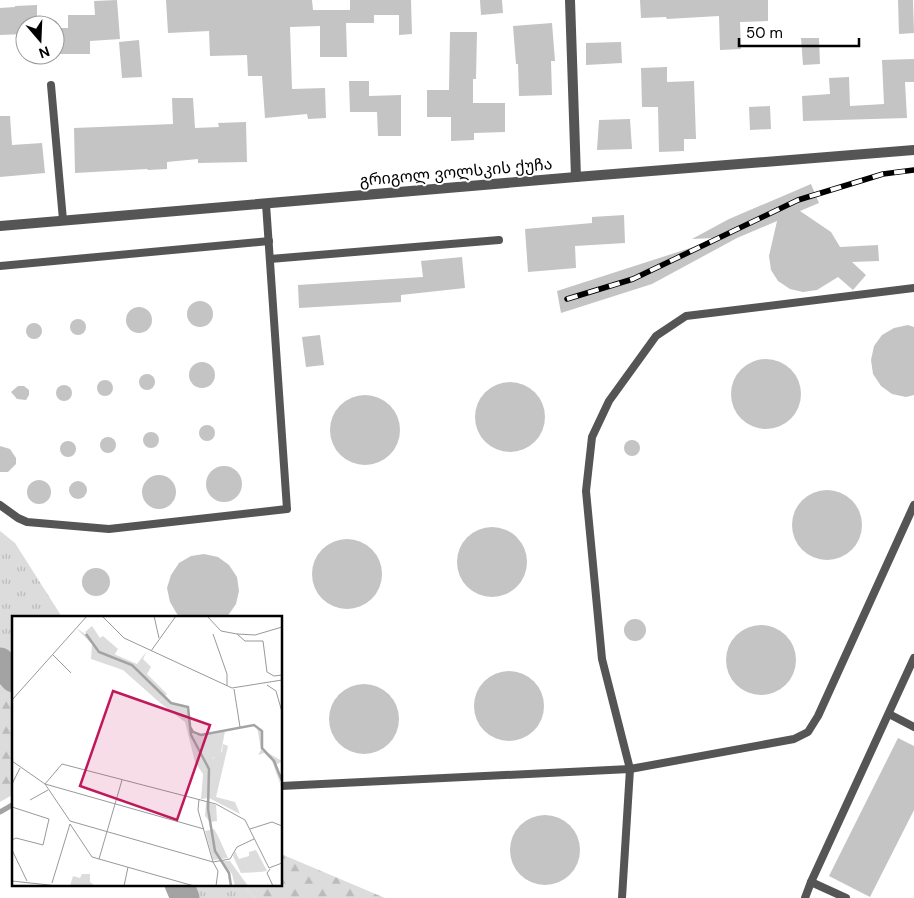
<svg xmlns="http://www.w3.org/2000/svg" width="914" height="898" font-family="'DM Sans','Noto Sans Georgian',sans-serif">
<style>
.grass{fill:url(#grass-tufts)}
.forest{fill:url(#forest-firs)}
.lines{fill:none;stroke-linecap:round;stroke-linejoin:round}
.stream{stroke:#a3a3a3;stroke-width:5}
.river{stroke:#a3a3a3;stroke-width:29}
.building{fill:#c4c4c4}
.lane{stroke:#555;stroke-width:8}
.street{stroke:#555;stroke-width:10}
.rail-casing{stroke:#000;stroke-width:5.5}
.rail{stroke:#fff;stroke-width:4;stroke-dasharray:11;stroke-linecap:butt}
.labels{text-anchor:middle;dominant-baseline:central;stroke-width:4;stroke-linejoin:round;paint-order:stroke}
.street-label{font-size:16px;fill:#000;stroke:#fff}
.inset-river{fill:none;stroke:#a3a3a3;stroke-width:2.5}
.inset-road{fill:none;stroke:#999;stroke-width:1}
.view{fill:#c2185b;fill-opacity:0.15;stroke:#c2185b;stroke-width:2.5}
.inset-edge{fill:none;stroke:#000;stroke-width:2.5}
</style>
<defs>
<pattern id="grass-tufts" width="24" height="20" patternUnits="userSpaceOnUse" patternTransform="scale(1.25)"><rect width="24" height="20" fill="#dcdcdc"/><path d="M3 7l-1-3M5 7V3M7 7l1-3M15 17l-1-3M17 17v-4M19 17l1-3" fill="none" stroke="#bbb"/></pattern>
<pattern id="forest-firs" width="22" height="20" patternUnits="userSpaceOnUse" patternTransform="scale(1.25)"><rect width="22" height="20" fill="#dcdcdc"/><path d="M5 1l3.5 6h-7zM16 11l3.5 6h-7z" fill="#bbb"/></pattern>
</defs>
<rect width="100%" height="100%" fill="#fff"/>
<g class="grass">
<path d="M0,531l15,12 47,74h-48v61l-14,-16z"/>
<path d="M179,884h64l12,14h-70z"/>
</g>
<g class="forest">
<path d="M0,662l14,16v116l-14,8z"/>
<path d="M281,854l104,44h-130l-12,-14h38z"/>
</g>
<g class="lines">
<path class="stream" d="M0,812l14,-8"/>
<g class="river">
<path d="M0,662l14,16"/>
<path d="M179,884l6,14"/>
</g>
</g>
<g class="building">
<path d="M117,0l3,39 -30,2v13h-35v-26h13v-13h27l-1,-14z"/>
<path d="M166,0h146l1,10h37v-10h61l1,34 -13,1v-20h-25v8h-28l1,34h-27v-31l-30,1 2,62 33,-1 1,30 -18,1 -1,-5 -42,4 -3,-42h-14l-1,-21 -37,1 -1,-25 -41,2z"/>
<path d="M480,0h22l1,13 -22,2z"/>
<path d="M640,0h128v21l-28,1 1,27 -21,1 -1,-34 -52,3 -1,-2 -25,1z"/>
<path d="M898,0h15l1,33 -15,1z"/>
<path d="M37,5v20h-12v9l-25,1v-27l15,-1v-1z"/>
<path d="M552,23l3,38h-4l1,34 -33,1 -1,-32h-2l-3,-38z"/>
<path d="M450,32h27l-1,47h-3v24h32v29l-31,1v7l-23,1v-24h-24v-27h22z"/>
<path d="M801,38h18l1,26 -17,1z"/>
<path d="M139,40l3,37 -20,1 -3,-36z"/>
<path d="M621,42l1,21 -36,2v-22z"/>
<path d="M914,59v23h-9l2,36 -104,3 -1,-25 28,-2 -1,-16 20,-1 1,29 34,-2 -2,-44z"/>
<path d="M667,67v15l27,-1 2,58h-12v12l-25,1 -1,-45h-16l-1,-39z"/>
<path d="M349,81h20v15l32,-1v41h-23l-1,-24h-27z"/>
<path d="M172,98h21l2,30 24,-1 -1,-4 28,-1 1,40 -49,1v-4l-31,3v7l-19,1 -1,-1 -72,4 -1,-45 99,-4z"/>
<path d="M770,106l1,23 -21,1 -1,-23z"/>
<path d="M0,116h10l2,29 30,-2 3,30 -45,4z"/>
<path d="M630,119l2,30 -35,1 2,-30z"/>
<path d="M811,184l8,19 -19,8 31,21 9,15 38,-2 1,16 -27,1 14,13 -13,15 -15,-13 -21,13 -14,2 -13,-3 -12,-8 -7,-11 -2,-14 8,-35 -40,17 -85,46 -91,29 -4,-22 158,-51 -1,-2 -22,1 37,-20z"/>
<path d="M624,215l1,28 -50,3 1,22 -48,4 -3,-43 67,-6v-6z"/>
<path d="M462,257l3,31 -64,7v7l-102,6 -1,-23 125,-8 -2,-16z"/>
<circle cx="200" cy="314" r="13"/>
<circle cx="139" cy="320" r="13"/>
<circle cx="78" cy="327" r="8"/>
<circle cx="34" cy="331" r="8"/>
<path d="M908,325l6,2v68l-8,2 -14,-3 -11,-8 -8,-12 -2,-14 3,-14 8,-11 12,-7z"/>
<path d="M320,335l4,30 -18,2 -4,-30z"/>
<circle cx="766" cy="394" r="35"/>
<circle cx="202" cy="375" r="13"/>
<circle cx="147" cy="382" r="8"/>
<circle cx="105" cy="388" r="8"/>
<circle cx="510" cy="417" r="35"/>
<circle cx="64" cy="393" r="8"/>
<path d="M18,386h6l5,4v5l-3,5 -9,-1 -6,-7z"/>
<circle cx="365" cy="430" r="35"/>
<circle cx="207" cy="433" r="8"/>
<circle cx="151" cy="440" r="8"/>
<circle cx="108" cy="445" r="8"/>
<circle cx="632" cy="448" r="8"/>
<circle cx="68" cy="449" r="8"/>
<path d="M0,446l10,3 6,9v6l-8,8h-8z"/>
<circle cx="224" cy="484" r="18"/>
<circle cx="159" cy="492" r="17"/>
<circle cx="39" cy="492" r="12"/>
<circle cx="78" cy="490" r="9"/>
<circle cx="827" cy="525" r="35"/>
<circle cx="492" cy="562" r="35"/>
<circle cx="347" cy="574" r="35"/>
<path d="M204,554l14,3 11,8 8,12 2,14 -3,13 -9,13h-46l-4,-3 -7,-12 -3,-14 4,-13 8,-12 12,-7z"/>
<circle cx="96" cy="582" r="14"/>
<circle cx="635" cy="630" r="11"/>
<circle cx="761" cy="660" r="35"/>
<circle cx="509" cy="706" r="35"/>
<circle cx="364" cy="719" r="35"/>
<path d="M898,738l16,8v64l-44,87 -41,-21z"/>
<circle cx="545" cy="850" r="35"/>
</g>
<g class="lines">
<g class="lane">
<path d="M51,85l12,135"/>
<path d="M270,259l229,-19"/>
<path d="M0,266l269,-25"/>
<path d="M0,505l18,13 9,4 82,7 178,-20 -21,-305"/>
<path d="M889,714l25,13"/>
<path d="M281,786l349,-17 164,-30 14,-7 10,-16 96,-211"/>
<path d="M622,898l8,-129 -28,-110 -16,-168 6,-54 17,-36 47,-65 30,-20 228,-28"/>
<path d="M805,898l6,-16"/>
<path d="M846,898l-35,-16 103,-224"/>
</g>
<g class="street">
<path d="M570,0l6,177"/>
<path d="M0,226l576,-49 338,-27"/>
</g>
<defs>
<path id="rail" d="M567,299l66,-20 165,-79 85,-26 31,-4"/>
</defs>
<use href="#rail" class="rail-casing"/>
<use href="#rail" class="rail"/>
</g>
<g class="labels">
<g class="street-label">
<text transform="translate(456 172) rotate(-5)">გრიგოლ ვოლსკის ქუჩა</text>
</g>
</g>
<g transform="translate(12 616)">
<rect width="270" height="270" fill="#fff"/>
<path d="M64,12l12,8 9,14 16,7 1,-3 23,10 10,-13 -4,8 8,8 -4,7 20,20 -8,8 -36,-32 -32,-11 1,-15zM159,87l17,4 2,25 6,3 -2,4 9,19 8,2 11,-8 1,-8 5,2 -12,51 19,5 5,12 -31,-16 -8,1 2,-25 -8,-12 -10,-40zM245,110l5,5 1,19 19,11 -6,4 6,24 -10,-28 -8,-8 -6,2 3,-5zM194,186l10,3 1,16 -7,1 -5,-6zM202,213l4,7 10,22 -15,2 -8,-29zM244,234l11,21 -7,1 -11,-16v-4zM70,258h8v8l5,4h-25l3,-10 7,2z" fill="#dcdcdc"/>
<path d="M80,10l8,12 3,-2 15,13 -5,8 -16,-7 -12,-18zM152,81l18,17 3,8 -26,-20zM213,115l-5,27 -3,3 -3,-4 -6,8 -14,-26 2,-4zM223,235l4,8 10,-3 5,3 6,13 -19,1 -8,-17zM210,245h8l18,25h-13l-3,-12z" fill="#dcdcdc"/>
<path class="inset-river" d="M74,18l13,18 33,13 39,38 17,4 3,28 18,34 -1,40 7,42 14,22 2,13M178,111l3,5 8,3 53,-10 8,6v17l12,13 8,20"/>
<path class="inset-road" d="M90,0l22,22 108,50 50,-8M142,0l5,22M195,0l14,15 16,3M270,11l-27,8 -18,-1 8,7h18l4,31 7,4 8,-1M201,18l14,40v12M139,35l25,-35M41,39l18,18M255,69l9,6 6,21M222,73l6,38M0,84l75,-84M0,145l33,23 25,37 143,41 5,9 -2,15M0,168l8,-16M187,183l-1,11 15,52 17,-3 7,-12 17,-8M18,184l18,-10M0,191l37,12 -6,26 -27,-7 -4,2M58,208l22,33 102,29M192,213l-159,-45 17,-20 154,40 29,16 24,48 13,-5M238,213l22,-7 10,4M0,234l15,31M87,243l23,-79M258,253l-3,4 6,13M0,265l46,5M40,267l18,-59M112,270l4,-19"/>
<path class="view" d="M101,75l97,34 -33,95 -97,-34z"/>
<rect width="270" height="270" class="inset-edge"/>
</g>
<g transform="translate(40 40) rotate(161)"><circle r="24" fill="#ffffff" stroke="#999999"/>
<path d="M0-4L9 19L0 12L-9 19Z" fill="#000000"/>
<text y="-8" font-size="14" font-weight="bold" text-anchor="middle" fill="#000000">N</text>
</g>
<path d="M739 38v8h120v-8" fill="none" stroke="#000000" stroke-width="2.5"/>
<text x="746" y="38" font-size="15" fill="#000000" stroke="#ffffff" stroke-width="4" paint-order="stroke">50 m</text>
</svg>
